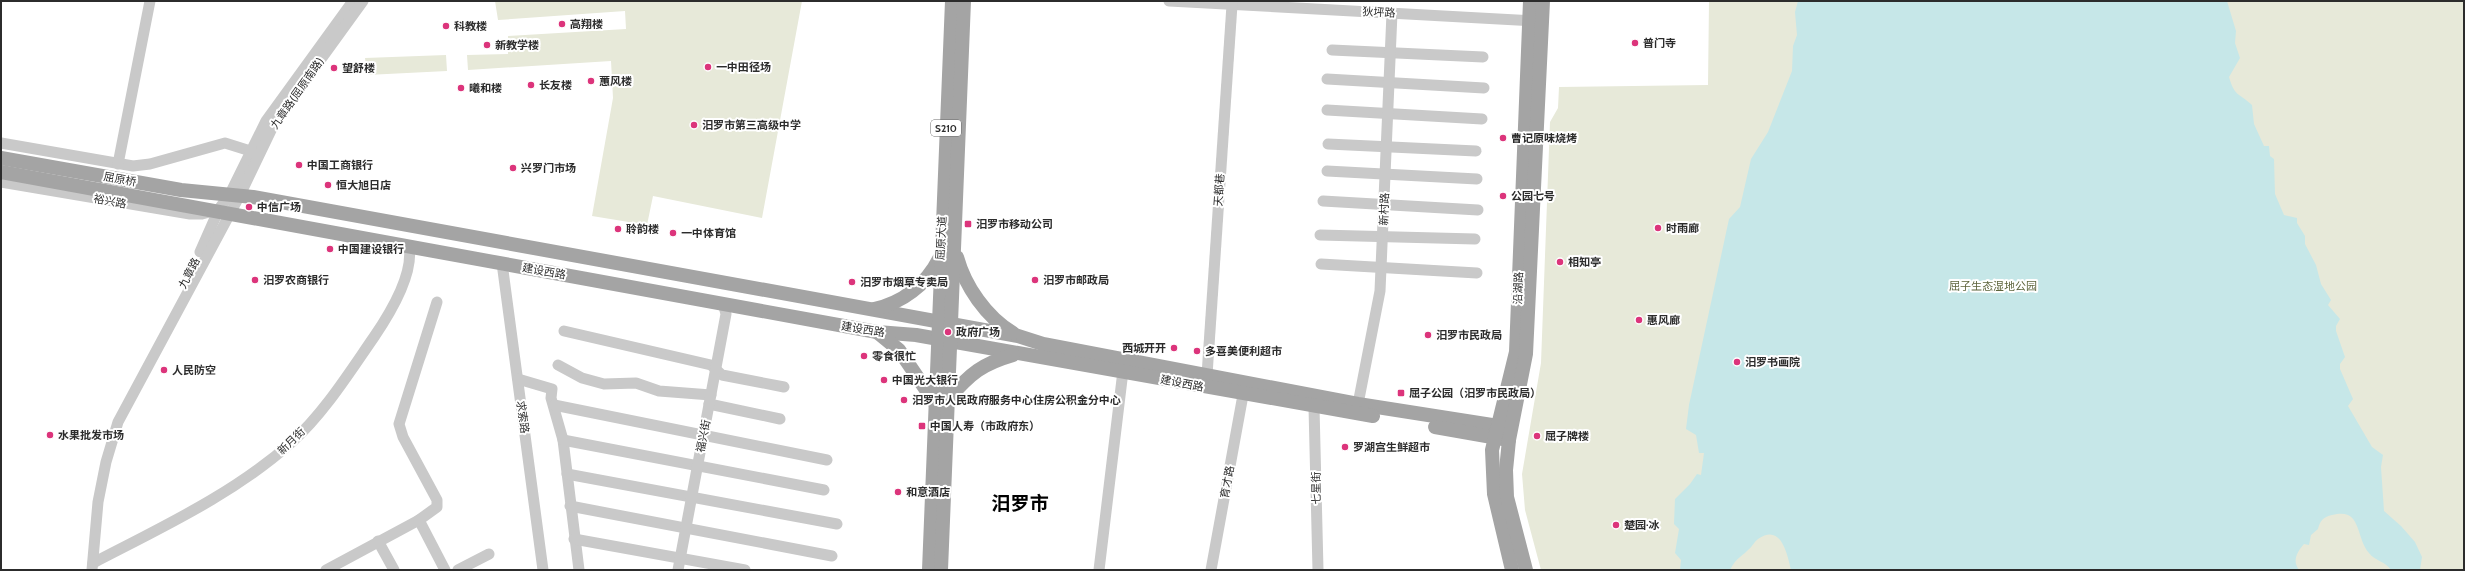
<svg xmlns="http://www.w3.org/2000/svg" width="2465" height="571" font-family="Cabin,'Noto Sans SC',sans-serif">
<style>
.green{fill:#e7e9d9}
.water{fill:#c6e7e8}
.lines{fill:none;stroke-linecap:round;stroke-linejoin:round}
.minor{stroke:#c9c9c9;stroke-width:11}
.major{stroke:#a4a4a4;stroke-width:14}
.poi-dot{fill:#dc347b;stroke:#fff;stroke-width:1.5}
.labels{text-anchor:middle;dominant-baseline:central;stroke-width:4;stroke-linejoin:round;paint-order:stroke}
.shield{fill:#fff;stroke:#6b6b6b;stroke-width:1}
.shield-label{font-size:10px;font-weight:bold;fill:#2c2c2c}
.street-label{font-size:11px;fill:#2c2c2c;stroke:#fff}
.poi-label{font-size:11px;font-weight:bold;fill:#2c2c2c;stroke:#fff;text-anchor:start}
.park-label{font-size:11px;fill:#5d643c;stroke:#fff}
.town-label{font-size:19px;font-weight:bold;fill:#000;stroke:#fff}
</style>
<rect width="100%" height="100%" fill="#fff"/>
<g class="green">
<path d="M495,1h307l-40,217 -109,-22 -6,29 -55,-9 21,-118 -2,-37 -143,9 -1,-15 41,-1v-18l118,-7 -1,-18 -127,9z"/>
<path d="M1709,1h755v569h-923l-16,-60 -3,-36 19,-111 9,-241 8,-14 1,-21 149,-2z"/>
<path d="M446,55l1,16 -80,4 -2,-17z"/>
</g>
<path class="water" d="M1798,1h429l9,30 -1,12 5,15 -11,19c6,20 9,15 23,28l2,19 10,22h5l1,10 4,3 1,35 9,21 13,3v5l8,13v8l11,21 5,19 10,16 -3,5 12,14 -4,7v5l9,26 -5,7v5l13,30 -5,7 24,41 11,8 -2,12 3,44 17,15 14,16 7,15 -2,13h-29c-6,-9 -16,-9 -22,-17 -14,-17 -7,-46 -37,-38 -9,2 -12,6 -14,14l-7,6 -2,10 -5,-1c-7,8 -12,17 -5,26h-508c-4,-17 -10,-47 -33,-31 -4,3 -6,8 -10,11 -8,8 -12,8 -18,20h-50l1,-10 -6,-7 4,-24 -5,-5 1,-25 15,-15 7,-10 4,1 3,-22h-5l-3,-18 -10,-6 3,-24 40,-186 11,-12 11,-48 17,-27 24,-61 1,-25 4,-11 -2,-23z"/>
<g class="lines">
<g class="minor">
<path d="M1169,1l368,20"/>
<path d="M1332,50l151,7"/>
<path d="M1327,79l157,9"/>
<path d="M1327,110l155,9"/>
<path d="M1,143l132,23 17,-2 75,-21 32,10"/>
<path d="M1328,144l148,7"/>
<path d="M118,164l32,-163"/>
<path d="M1327,171l150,8"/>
<path d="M1,182l189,32h12l11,-3"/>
<path d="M1323,201l155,9"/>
<path d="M1320,235l155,4"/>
<path d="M200,252l19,-43 11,-15 36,-73 87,-120"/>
<path d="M502,263l41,307"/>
<path d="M1321,264l156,9"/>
<path d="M564,331l147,34 11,10 62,12"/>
<path d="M558,365l24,13 22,6 32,-1 23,8 52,4"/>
<path d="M1207,375l25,-370"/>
<path d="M518,379l34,10 -1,9 12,42 16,130"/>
<path d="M709,404l71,15"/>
<path d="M1358,404l22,-113 12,-278"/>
<path d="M554,405l273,55"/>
<path d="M1314,407l4,163"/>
<path d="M563,440l261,50"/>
<path d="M567,474l270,50"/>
<path d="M570,506l262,50"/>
<path d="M419,520l26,50"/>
<path d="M574,539l171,31"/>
<path d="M378,541l16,29"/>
<path d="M93,563c69,-36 141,-69 199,-121 32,-29 57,-69 82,-105 15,-22 40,-63 35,-91"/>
<path d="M92,570l6,-68 8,-40 12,-40 122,-227 34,-71 89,-123"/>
<path d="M326,570l93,-50 18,-13v-7l-34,-63 -4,-13 38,-122"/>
<path d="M458,570l31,-16"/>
<path d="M678,570l48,-256 -3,-11"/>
<path d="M1099,570l24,-199"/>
<path d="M1211,570l32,-175"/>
</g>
<g class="major">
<path d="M1,158l180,32 72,7 765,139 25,8 315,60 153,24"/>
<path d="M1,172c292,51 584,105 876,160l39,3 457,81"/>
<path d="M957,257c8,29 29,60 56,76"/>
<path d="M874,309c28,-6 52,-24 65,-50"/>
<path d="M877,332l22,18 38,56"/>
<path d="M949,398c22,-25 33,-34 64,-43"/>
<path d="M1435,427l74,13"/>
<path d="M929,570l23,-569"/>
<path d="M941,570l23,-569"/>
<path d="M1512,570l-18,-76 -2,-44 24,-98 14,-351"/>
<path d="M1526,570l-19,-73 -1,-27 3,-30 17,-86 17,-353"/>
</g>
</g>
<g class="poi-dot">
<circle cx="562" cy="24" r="4"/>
<circle cx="446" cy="26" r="4"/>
<circle cx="1635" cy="43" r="4"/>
<circle cx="487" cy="45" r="4"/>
<circle cx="708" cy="67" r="4"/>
<circle cx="334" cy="68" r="4"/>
<circle cx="591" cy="81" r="4"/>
<circle cx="531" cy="85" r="4"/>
<circle cx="461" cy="88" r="4"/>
<circle cx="694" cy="125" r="4"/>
<circle cx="1503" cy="138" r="4"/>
<circle cx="299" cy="165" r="4"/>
<circle cx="513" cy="168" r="4"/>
<circle cx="328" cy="185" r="4"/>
<circle cx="1503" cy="196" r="4"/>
<circle cx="249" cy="207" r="4"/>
<rect x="964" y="220" width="8" height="8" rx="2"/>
<circle cx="1658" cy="228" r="4"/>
<circle cx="618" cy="229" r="4"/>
<circle cx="673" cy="233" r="4"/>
<circle cx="330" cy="249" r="4"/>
<circle cx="1560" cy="262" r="4"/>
<circle cx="255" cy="280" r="4"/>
<circle cx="1035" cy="280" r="4"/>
<circle cx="852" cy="282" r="4"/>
<circle cx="1639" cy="320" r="4"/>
<circle cx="948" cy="332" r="4"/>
<circle cx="1428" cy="335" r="4"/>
<circle cx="1174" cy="348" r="4"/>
<circle cx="1197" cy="351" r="4"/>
<circle cx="864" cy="356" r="4"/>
<circle cx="1737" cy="362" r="4"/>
<circle cx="164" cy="370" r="4"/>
<circle cx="884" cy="380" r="4"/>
<rect x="1397" y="389" width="8" height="8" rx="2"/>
<circle cx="904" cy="400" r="4"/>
<rect x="918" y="422" width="8" height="8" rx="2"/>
<circle cx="50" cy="435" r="4"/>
<circle cx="1537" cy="436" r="4"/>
<circle cx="1345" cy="447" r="4"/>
<circle cx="898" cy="492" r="4"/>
<circle cx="1616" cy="525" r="4"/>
</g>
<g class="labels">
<rect class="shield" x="931" y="120" width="30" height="16" rx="3"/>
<g class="shield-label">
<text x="946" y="128">S210</text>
</g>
<g class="street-label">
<text transform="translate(1379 12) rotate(3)">狄坪路</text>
<text transform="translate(297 93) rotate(-55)">九章路(屈原南路)</text>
<text transform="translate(120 179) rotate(10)">屈原桥</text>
<text transform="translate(1219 190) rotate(-86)">天都巷</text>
<text transform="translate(110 201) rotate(10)">裕兴路</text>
<text transform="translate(1384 209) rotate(-88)">新村路</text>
<text transform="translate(941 238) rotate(-87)">屈原大道</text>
<text transform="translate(544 271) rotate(10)">建设西路</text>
<text transform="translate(189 273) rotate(-63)">九章路</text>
<text transform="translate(1518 288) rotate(-88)">沿湖路</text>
<text transform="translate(863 329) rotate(9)">建设西路</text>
<text transform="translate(1182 383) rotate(11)">建设西路</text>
<text transform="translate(523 417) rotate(82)">求索路</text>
<text transform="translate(703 436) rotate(-79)">福兴街</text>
<text transform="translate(291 441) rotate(-44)">新月街</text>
<text transform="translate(1227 482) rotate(-80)">育才路</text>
<text transform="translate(1316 488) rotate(-91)">七星街</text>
</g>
<g class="poi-label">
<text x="570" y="24">高翔楼</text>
<text x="454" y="26">科教楼</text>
<text x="1643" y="43">普门寺</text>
<text x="495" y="45">新教学楼</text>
<text x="716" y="67">一中田径场</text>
<text x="342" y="68">望舒楼</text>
<text x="599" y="81">蕙风楼</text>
<text x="539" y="85">长友楼</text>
<text x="469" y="88">曦和楼</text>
<text x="702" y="125">汨罗市第三高级中学</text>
<text x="1511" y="138">曹记原味烧烤</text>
<text x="307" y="165">中国工商银行</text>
<text x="521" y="168">兴罗门市场</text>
<text x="336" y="185">恒大旭日店</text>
<text x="1511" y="196">公园七号</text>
<text x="257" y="207">中信广场</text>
<text x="976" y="224">汨罗市移动公司</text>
<text x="1666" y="228">时雨廊</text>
<text x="626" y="229">聆韵楼</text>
<text x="681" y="233">一中体育馆</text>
<text x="338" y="249">中国建设银行</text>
<text x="1568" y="262">相知亭</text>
<text x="263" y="280">汨罗农商银行</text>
<text x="1043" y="280">汨罗市邮政局</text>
<text x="860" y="282">汨罗市烟草专卖局</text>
<text x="1647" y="320">惠风廊</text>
<text x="956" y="332">政府广场</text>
<text x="1436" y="335">汨罗市民政局</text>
<text x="1166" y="348" text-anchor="end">西城开开</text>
<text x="1205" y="351">多喜美便利超市</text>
<text x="872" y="356">零食很忙</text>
<text x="1745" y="362">汨罗书画院</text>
<text x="172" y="370">人民防空</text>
<text x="892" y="380">中国光大银行</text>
<text x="1409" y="393">屈子公园（汨罗市民政局）</text>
<text x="912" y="400">汨罗市人民政府服务中心住房公积金分中心</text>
<text x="930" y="426">中国人寿（市政府东）</text>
<text x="58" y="435">水果批发市场</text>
<text x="1545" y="436">屈子牌楼</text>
<text x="1353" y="447">罗湖宫生鲜超市</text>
<text x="906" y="492">和意酒店</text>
<text x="1624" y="525">楚园·冰</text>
</g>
<g class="park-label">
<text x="1993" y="286">屈子生态湿地公园</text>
</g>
<g class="town-label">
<text x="1020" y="503">汨罗市</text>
</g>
</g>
<rect width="2465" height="571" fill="none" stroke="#2c2c2c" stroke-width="4"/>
</svg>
